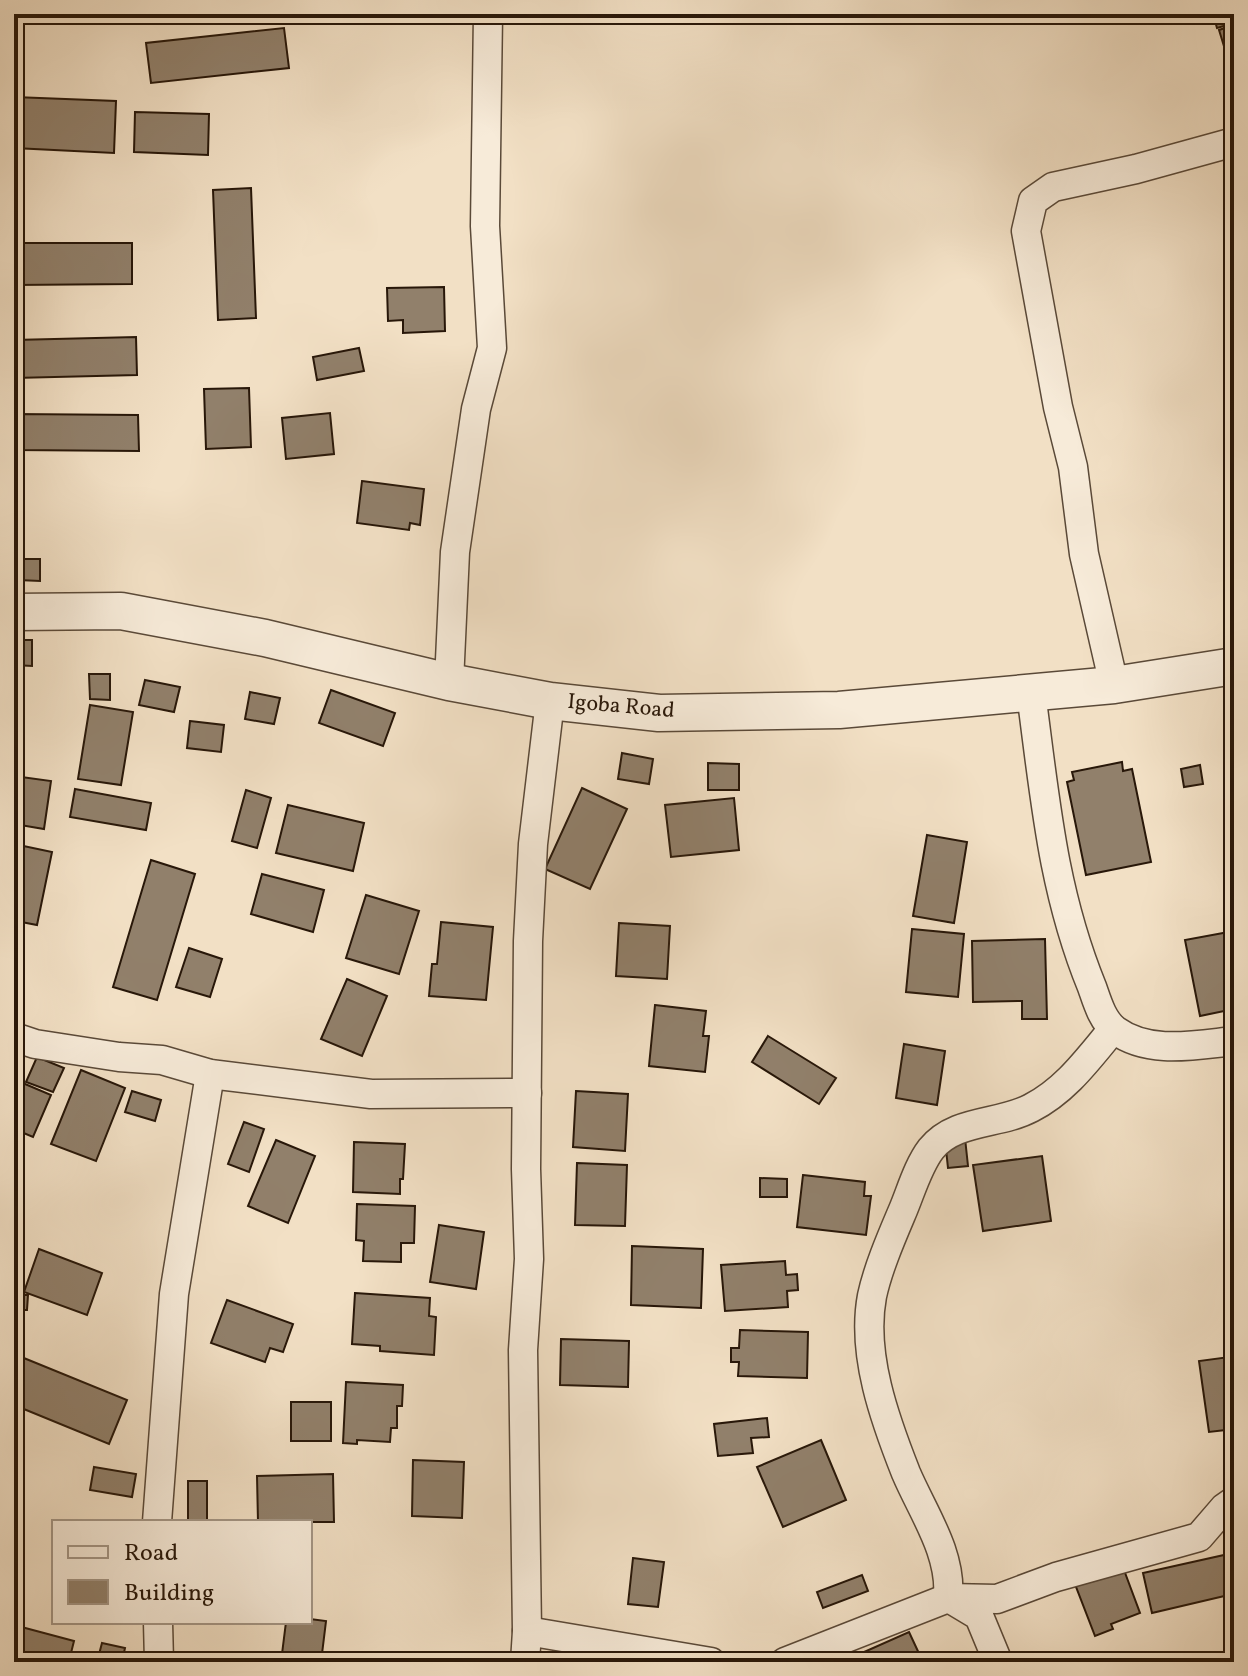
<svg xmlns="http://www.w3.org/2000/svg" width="1248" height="1676" font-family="Vollkorn,serif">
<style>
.building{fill:#91806b;stroke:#281709;stroke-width:2}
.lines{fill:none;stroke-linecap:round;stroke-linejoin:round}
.minor-casing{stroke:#5a4938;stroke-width:31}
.tertiary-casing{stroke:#5a4938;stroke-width:39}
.minor{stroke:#f7ebd9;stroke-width:28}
.tertiary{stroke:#f7ebd9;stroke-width:36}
.labels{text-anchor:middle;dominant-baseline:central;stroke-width:6;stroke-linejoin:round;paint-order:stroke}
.street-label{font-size:22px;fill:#281709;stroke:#f7ebd9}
</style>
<rect width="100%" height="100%" fill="#f2e0c5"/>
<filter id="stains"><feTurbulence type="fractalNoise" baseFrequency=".0025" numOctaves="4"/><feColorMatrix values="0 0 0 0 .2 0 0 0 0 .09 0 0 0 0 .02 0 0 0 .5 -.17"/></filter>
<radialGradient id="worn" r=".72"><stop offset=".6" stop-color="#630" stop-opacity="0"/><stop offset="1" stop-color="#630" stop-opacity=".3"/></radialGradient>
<g class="building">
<path d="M14,14h107v6l-107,-2z"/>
<path d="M1213,14h21v9l-17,5z"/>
<path d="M1234,25v54l-15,-49z"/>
<path d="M284,28l5,40 -138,15 -5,-40z"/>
<path d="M14,97l102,4 -2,52 -100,-5z"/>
<path d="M135,112l74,2 -1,41 -74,-3z"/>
<path d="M251,188l5,130 -38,2 -5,-130z"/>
<path d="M14,243h118v41l-118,1z"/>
<path d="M444,287l1,44 -42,2v-13l-15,1 -1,-33z"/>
<path d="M136,337l1,38 -123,3v-38z"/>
<path d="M359,348l5,23 -47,9 -4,-23z"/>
<path d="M249,388l2,59 -45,2 -2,-60z"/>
<path d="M330,413l4,41 -48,5 -4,-41z"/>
<path d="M14,414l124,1 1,36 -125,-1z"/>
<path d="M362,481l62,8 -4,36 -10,-2 -1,7 -52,-7z"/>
<path d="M18,559h22v22l-22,-1z"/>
<path d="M14,640h18v26l-18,-1z"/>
<path d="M89,674h21v26l-20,-1z"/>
<path d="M145,680l35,7 -6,25 -35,-7z"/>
<path d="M331,690l64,23 -12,33 -64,-23z"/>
<path d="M250,692l30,6 -6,26 -29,-5z"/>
<path d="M90,705l43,7 -12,73 -43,-6z"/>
<path d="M190,721l34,4 -3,27 -34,-4z"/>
<path d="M622,753l31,6 -4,25 -31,-5z"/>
<path d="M1122,762l1,9 9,-2 19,93 -65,13 -19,-93 7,-2 -2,-8z"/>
<path d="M708,763l31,1v26h-31z"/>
<path d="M1200,765l3,19 -19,3 -3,-18z"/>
<path d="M14,776l37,5 -7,48 -30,-5z"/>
<path d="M582,788l45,21 -37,80 -45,-20z"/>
<path d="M75,789l76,14 -5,27 -76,-13z"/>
<path d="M246,790l25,8 -14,50 -25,-7z"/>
<path d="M734,798l5,52 -68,7 -6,-52z"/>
<path d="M288,805l76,18 -11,48 -77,-18z"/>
<path d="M927,835l40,7 -13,81 -41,-7z"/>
<path d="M14,844l38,8 -15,73 -21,-4 3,-13 -5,-1z"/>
<path d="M151,860l44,14 -38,126 -44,-13z"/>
<path d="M262,874l62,16 -11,42 -62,-18z"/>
<path d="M366,895l53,16 -20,63 -53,-16z"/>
<path d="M441,922l52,5 -7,73 -57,-4 3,-32h5z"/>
<path d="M619,923l51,3 -3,53 -51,-3z"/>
<path d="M912,929l52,5 -6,63 -52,-5z"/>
<path d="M1234,931v78l-34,7 -15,-76z"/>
<path d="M1045,939l2,80h-25v-18l-49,1 -1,-61z"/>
<path d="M189,948l33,11 -12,38 -34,-10z"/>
<path d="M347,979l40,17 -25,60 -41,-17z"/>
<path d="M655,1005l51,6 -3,25h6l-4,36 -56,-6z"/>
<path d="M768,1036l68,42 -17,26 -67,-42z"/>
<path d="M904,1044l41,7 -8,54 -41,-7z"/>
<path d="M37,1057l27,11 -11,24 -27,-10z"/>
<path d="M81,1070l44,18 -29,73 -45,-17z"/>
<path d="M18,1081l33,14 -18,42 -19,-8v-39z"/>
<path d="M132,1091l29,9 -6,21 -30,-9z"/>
<path d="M576,1091l52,3 -3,57 -52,-4z"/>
<path d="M244,1122l20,7 -15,43 -21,-8z"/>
<path d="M965,1138l3,28 -20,2 -3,-28z"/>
<path d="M276,1140l39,16 -27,67 -40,-17z"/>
<path d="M354,1142l51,2 -2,35h-3v15l-47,-2z"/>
<path d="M1042,1156l9,65 -68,10 -10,-66z"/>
<path d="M577,1163l50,2 -2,61 -50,-1z"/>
<path d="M803,1175l62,7 -1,14h7l-5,39 -69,-8z"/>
<path d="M760,1178l27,1v18h-27z"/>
<path d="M357,1204l58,2 -1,37h-13v19l-38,-1 1,-20 -8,-1z"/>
<path d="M439,1225l45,7 -8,57 -46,-7z"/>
<path d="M632,1246l71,3 -2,59 -70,-3z"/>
<path d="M39,1249l63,24 -15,42 -63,-23z"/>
<path d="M785,1261l1,14 11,-1 1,16 -11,1 1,16 -63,4 -4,-46z"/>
<path d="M14,1277l6,1 -1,17h9l-1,15h-9l-1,13 -3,-1z"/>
<path d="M355,1293l75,5 -1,18 7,1 -2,38 -54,-4v-5l-28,-2z"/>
<path d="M227,1300l66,24 -10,28 -13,-4 -5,14 -54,-19z"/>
<path d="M740,1330l68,2 -1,46 -69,-2 1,-14h-8v-14h8z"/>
<path d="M561,1339l68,2 -1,46 -68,-2z"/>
<path d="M14,1354l113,46 -18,44 -95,-39z"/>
<path d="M1229,1357l5,35v37l-25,3 -10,-71z"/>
<path d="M346,1382l57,3 -1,21h-5v22h-6l-1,14 -33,-2v4l-14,-1z"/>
<rect x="291" y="1402" width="40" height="39"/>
<path d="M767,1418l2,19 -18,1 2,15 -35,3 -4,-32z"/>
<path d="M821,1440l25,60 -63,27 -26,-60z"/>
<path d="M413,1460l51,2 -2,56 -50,-2z"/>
<path d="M94,1467l42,7 -4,23 -42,-7z"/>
<path d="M333,1474l1,48h-76l-1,-46z"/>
<rect x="188" y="1481" width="19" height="41"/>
<path d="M1224,1555l9,39 -81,19 -9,-40z"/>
<path d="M633,1558l31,4 -6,45 -30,-3z"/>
<path d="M1121,1562l19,51 -29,11 2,5 -18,7 -22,-57z"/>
<path d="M862,1575l6,16 -45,17 -6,-16z"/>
<path d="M310,1619l16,2 -5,41h-40l5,-40h24z"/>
<path d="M14,1625l60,16 -3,12 8,2 -2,7h-63z"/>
<path d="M909,1632l14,30h-54l-5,-10z"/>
<path d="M102,1643l23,5 -3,14h-25z"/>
</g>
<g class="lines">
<defs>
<g id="minor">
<path d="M449,682l6,-130 21,-143 16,-61 -7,-122 3,-212"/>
<path d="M1114,685l-30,-131 -11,-87 -15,-60 -32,-176 7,-30 20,-14 83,-18 98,-27"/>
<path d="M1031,693c14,104 21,196 61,294 5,14 10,33 23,43 34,25 80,15 119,11"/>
<path d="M14,1037l21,7 84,13 43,3 48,14 161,20 156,-1"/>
<path d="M157,1522l17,-228 36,-220"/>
<path d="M948,1598c4,-45 -25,-85 -42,-125 -21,-53 -45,-119 -34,-177 6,-28 20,-60 31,-86 8,-19 15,-44 28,-61 24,-30 68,-24 100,-41 35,-18 57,-49 82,-79"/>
<path d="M949,1598l30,18 19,46"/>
<path d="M158,1622l1,40"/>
<path d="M527,1631l184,31"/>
<path d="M525,1662l2,-31 -4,-281 6,-91 -3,-90 2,-228 5,-97 17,-143"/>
<path d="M785,1662l163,-64 49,1 59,-22 143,-40 25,-29 10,-7"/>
</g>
<path id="tertiary" d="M14,612l107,-1 144,27 184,44 101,19 109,12 180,-3 275,-25 120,-19"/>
</defs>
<use href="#minor" class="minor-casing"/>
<use href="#tertiary" class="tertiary-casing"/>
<use href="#minor" class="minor"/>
<use href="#tertiary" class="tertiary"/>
</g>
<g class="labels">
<g class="street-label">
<text transform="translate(621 707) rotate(5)">Igoba Road</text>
</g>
</g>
<rect width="1248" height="1676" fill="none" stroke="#f2e0c5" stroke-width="48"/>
<rect x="16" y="16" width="1216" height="1644" fill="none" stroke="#281709" stroke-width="4"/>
<rect x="24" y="24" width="1200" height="1628" fill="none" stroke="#281709" stroke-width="2"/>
<rect x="52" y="1520" width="260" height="104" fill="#f7ebd9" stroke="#a49686" stroke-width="2"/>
<rect x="68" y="1546" width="40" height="12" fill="#f7ebd9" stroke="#a49686" stroke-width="2"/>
<text x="124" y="1560" font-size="24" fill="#281709">Road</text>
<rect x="68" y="1580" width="40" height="24" fill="#91806b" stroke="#a49686" stroke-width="2"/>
<text x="124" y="1600" font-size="24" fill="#281709">Building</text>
<rect width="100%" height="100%" filter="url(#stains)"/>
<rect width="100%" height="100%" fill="url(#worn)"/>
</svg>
